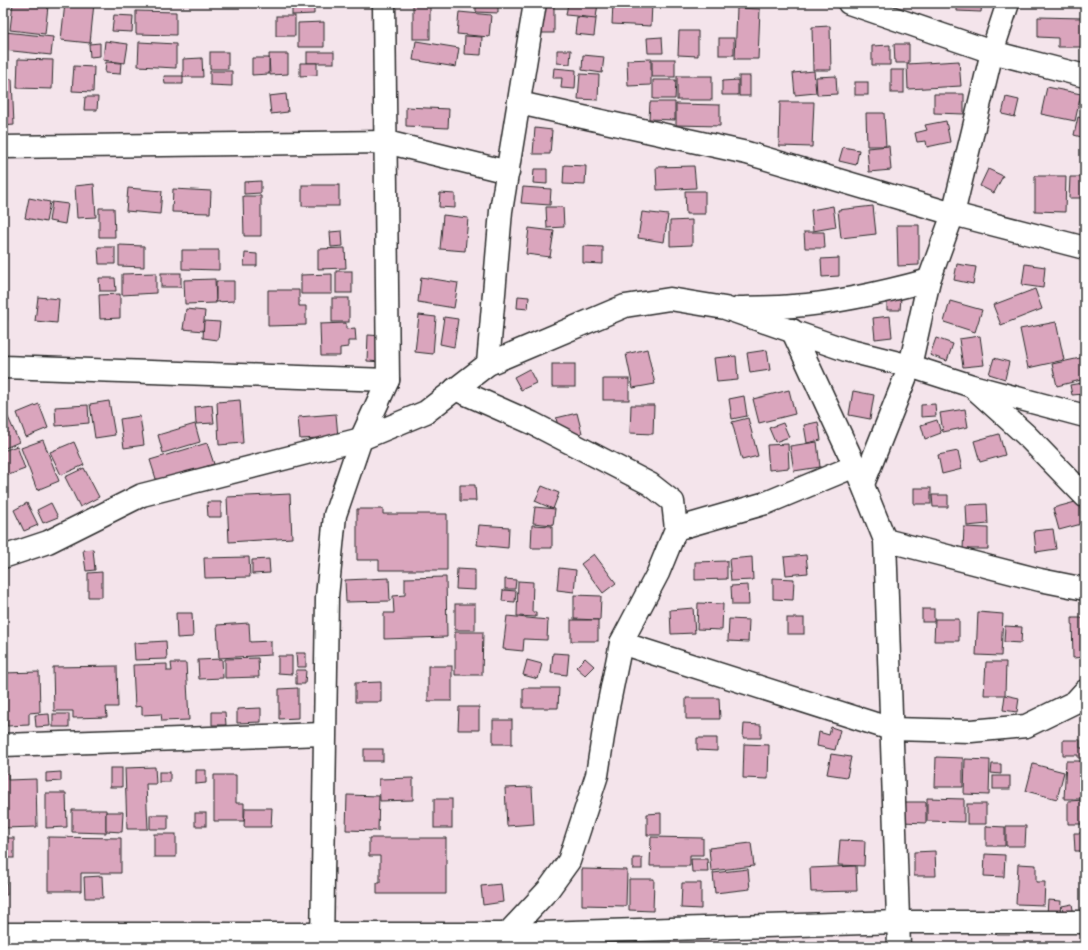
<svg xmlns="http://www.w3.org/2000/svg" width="1088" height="950" font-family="Kalam,sans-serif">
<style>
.building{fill:#daa5bd;stroke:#2b2b2b}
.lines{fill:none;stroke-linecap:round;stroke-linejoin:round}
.minor-casing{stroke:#2b2b2b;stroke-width:25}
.minor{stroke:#fff;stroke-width:22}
</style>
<rect width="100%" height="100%" fill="#f4e4eb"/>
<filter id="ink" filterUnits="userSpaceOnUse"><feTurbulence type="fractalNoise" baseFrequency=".025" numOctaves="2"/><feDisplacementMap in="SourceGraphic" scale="8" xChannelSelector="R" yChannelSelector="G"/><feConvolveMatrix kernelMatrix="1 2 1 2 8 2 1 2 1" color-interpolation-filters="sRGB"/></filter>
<g filter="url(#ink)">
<g class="building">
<path d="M13,3h26v2l9,1 -3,28 -35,-4z"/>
<path d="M65,3h29l-4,40 -29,-3z"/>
<path d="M292,3h22v11l-22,1z"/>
<path d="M476,3h22v10l-22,-1z"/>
<rect x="539" y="3" width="15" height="30"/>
<path d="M568,3h30l-2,15 -30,-3z"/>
<path d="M613,3h39l-1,23 -39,-2z"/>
<path d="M957,3h25l-1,9 -24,-1z"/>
<rect x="413" y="4" width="17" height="35"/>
<path d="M737,8l23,1 -2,50h-23z"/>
<path d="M136,11l40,1v23l-40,-1z"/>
<path d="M459,12l32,3 -2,22 -32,-3z"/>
<path d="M114,15l19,1 -1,16 -20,-1z"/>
<rect x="276" y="16" width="19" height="20"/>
<path d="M577,17l19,2 -2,17 -19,-2z"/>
<path d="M1038,17l45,1 -1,29h-24v-9l-20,-1z"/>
<path d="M324,22v25h-26v-24z"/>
<path d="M830,26l1,44h-18l-1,-43z"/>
<path d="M679,31h19v25l-20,-1z"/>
<path d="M5,32l48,5 -2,18 -48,-5z"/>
<path d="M465,36l17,1 -1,18 -17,-1z"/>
<path d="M662,37l1,16h-15l-1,-15z"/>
<rect x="719" y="38" width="15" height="17"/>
<path d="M105,41l23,3 -3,19 -22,-3z"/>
<path d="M416,41l43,7 -3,19 -43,-7z"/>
<path d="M139,42l37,2v24l-38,-2z"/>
<path d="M100,43v13l-10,1 -1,-13z"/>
<path d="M894,44h15v19h-14z"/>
<path d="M890,45v20h-18v-19z"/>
<path d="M557,50h14l-1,14 -13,-1z"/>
<rect x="210" y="52" width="18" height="17"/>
<rect x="307" y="52" width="27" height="11"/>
<path d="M269,54h19v20l-18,1z"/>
<path d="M583,55l21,2 -2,16 -20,-3z"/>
<path d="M202,58l1,19h-20v-18z"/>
<path d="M252,58h17v16l-17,1z"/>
<path d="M18,59l35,1 -1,29 -35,-1z"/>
<path d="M651,59v26l-23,1 -1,-26z"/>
<rect x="652" y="59" width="23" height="18"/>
<path d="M959,61l2,25 -53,3 -1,-25z"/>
<path d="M106,62l15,1 -1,11 -15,-1z"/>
<path d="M300,63h17v12l-17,1z"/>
<path d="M74,66l20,1 -1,25 -21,-1z"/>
<path d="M554,68l22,2 -1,19 -14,-1 1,-10h-9z"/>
<rect x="891" y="70" width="13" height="23"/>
<path d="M210,71h22v15l-22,-1z"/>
<path d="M814,71l2,22 -21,2 -2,-22z"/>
<path d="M580,74l19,1 -1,25 -20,-1z"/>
<path d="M164,76h19v8h-18z"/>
<rect x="677" y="76" width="35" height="24"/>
<rect x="739" y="76" width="11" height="20"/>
<path d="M836,76l1,18 -20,1 -1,-18z"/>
<path d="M3,79h9l2,46 -11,1z"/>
<path d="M653,80h23l-1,19h-22z"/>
<path d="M738,80v15h-16v-14z"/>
<rect x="855" y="82" width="13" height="13"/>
<path d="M1047,87l34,7 -6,27 -34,-7z"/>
<path d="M286,94l2,18 -17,2 -2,-18z"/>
<path d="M934,94h30v20l-30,-1z"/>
<path d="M85,97h13l-1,13h-13z"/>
<path d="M1006,97l13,3 -4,17 -13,-3z"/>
<path d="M650,102h25v18l-26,-1z"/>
<path d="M780,102h34l-2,45 -33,-1z"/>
<path d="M676,104l44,1v21l-44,-1z"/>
<path d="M406,107l43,2 -1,19 -42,-2z"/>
<path d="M866,113h18l2,33h-19z"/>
<path d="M1078,117l7,2v19l-11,-3z"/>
<path d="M946,121l4,21 -23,5 -1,-6 -9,1 -2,-9 12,-3 -2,-5z"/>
<path d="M535,128l17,2 -2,24h-17z"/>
<path d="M889,146l2,24 -22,2 -2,-24z"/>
<path d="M843,147l16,3 -3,15 -17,-4z"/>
<path d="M564,165l22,1 -1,19 -22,-1z"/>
<path d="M694,166l2,22 -39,2 -1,-23z"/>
<path d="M534,169h13v15l-14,-1z"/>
<path d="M988,169l15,7 -9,17 -14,-7z"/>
<path d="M1035,176h31l-1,36 -30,-1z"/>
<path d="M1070,177h15v21h-16z"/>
<path d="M261,181v12l-17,1v-12z"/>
<path d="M94,184l2,33 -19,1 -2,-32z"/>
<rect x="302" y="185" width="37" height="21"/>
<path d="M523,187l28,2 -1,16 -29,-2z"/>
<path d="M128,188l34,3 -2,23 -34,-3z"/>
<path d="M173,189l38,2 -1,22 -38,-1z"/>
<path d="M685,191h20v23h-19z"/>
<path d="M440,193l15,1v14l-16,-1z"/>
<path d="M243,196h18v40h-17z"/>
<path d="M29,198l21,4 -4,20 -21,-4z"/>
<path d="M52,202l16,2 -3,20 -16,-3z"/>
<path d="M833,206l3,21 -23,4 -2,-21z"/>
<path d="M873,206l3,28 -35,4 -3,-28z"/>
<path d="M546,207h17l1,20 -17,1z"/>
<path d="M99,208h15l1,29h-16z"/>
<path d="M642,212l26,3 -4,27 -26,-4z"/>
<path d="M443,215l25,3 -3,33 -25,-2z"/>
<path d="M692,220v25l-22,1v-25z"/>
<path d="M897,225h22v40l-21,1z"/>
<path d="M529,228l25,3 -4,26 -24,-3z"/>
<path d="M342,231l1,15 -12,1 -1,-15z"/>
<path d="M804,232h20l1,16h-20z"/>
<path d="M119,245l25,1v21l-25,-1z"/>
<path d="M583,246l20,1v17l-20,-1z"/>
<path d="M98,247h17v17h-16z"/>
<path d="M345,248l1,20 -28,1v-20z"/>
<path d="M182,250h37v20l-37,-1z"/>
<path d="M245,253l12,1v12h-13z"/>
<path d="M839,258v18l-17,1 -1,-18z"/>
<path d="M957,264l19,3 -3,17 -19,-4z"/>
<path d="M1025,264l20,3 -2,21 -21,-3z"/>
<rect x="336" y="271" width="16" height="22"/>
<path d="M156,273v20l-34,2v-21z"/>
<rect x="161" y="273" width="20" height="14"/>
<path d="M332,274v20h-31v-19z"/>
<path d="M421,277l37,6 -4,25 -36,-6z"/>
<path d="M99,278h16l1,13h-16z"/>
<path d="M215,279l1,24 -31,1 -1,-24z"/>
<path d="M216,281h18v20l-18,1z"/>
<path d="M1035,289l7,20 -41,16 -8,-20z"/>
<path d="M268,290h31v16h7v19l-38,1z"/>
<rect x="3" y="293" width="4" height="27"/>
<path d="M120,294v24l-20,1 -1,-24z"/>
<path d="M518,296l11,1 -1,12 -11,-1z"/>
<path d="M38,297l21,2 -2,24 -22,-2z"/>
<rect x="332" y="298" width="17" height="24"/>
<path d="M887,298h14l-1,12h-13z"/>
<path d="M950,301l32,9 -7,22 -31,-10z"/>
<rect x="1083" y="304" width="2" height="19"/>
<path d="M186,309l19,2 -2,20 -20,-2z"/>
<path d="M419,315l17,2 -3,37 -18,-2z"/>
<path d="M890,316l2,21 -17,2 -2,-21z"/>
<path d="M444,317l14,2 -4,28 -14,-3z"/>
<path d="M204,321l16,1 -2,18 -15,-2z"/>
<path d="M1056,322l8,38 -36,8 -8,-39z"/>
<path d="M346,323v6l9,-1 1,13h-8v6l-8,1v8h-19l-1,-32z"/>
<path d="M368,335l16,1 -2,26 -15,-1z"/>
<path d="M980,336l4,29 -21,2 -4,-28z"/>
<path d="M936,338l17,6 -6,17 -17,-6z"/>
<path d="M647,349l8,35 -22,4 -7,-34z"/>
<path d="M767,350l3,20 -20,3 -3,-20z"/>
<path d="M736,356l2,24 -21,2 -3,-24z"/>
<path d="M1085,357v22l-28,7 -5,-22z"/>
<path d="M994,358l15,4 -4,17 -16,-5z"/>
<rect x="552" y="364" width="23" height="23"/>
<path d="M529,369l7,14 -15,7 -7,-13z"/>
<rect x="603" y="379" width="26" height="21"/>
<path d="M1082,383l2,11 -12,1 -2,-10z"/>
<path d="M789,390l6,24 -36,9 -6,-24z"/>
<path d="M853,391l21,4 -4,24 -21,-4z"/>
<path d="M744,396l3,20 -15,3 -3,-20z"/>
<path d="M240,400l3,43 -24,2 -2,-43z"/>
<path d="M109,401l6,34 -20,3 -5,-34z"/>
<path d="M39,404l9,24 -22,9 -9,-24z"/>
<path d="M935,404l1,12 -15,1v-12z"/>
<path d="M88,405l1,18 -33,3 -1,-19z"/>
<path d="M212,405l2,18 -18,1 -1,-17z"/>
<path d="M631,405h23l-1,29 -23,-1z"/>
<path d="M3,406l16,36 -16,7z"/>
<path d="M965,409l3,18 -25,5 -3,-19z"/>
<path d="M577,413l5,20 -21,5 -5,-20z"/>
<path d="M336,414l2,23 -38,2 -2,-22z"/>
<path d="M140,416l4,29 -20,3 -4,-29z"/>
<path d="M748,418l10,38 -16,4 -10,-38z"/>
<path d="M937,420l4,13 -16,6 -4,-14z"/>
<path d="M818,422l3,18 -14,3 -3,-18z"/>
<path d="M783,423l6,14 -14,5 -6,-14z"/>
<path d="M195,424l5,18 -37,11 -5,-18z"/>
<path d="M999,434l6,21 -25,7 -6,-21z"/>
<path d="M43,440l16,41 -22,9 -16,-42z"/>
<path d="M74,442l10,23 -23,10 -11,-23z"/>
<path d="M817,442l3,25 -26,4 -4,-25z"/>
<path d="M207,443l7,21 -57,18 -7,-22z"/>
<path d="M788,444l1,24 -20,2 -2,-25z"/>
<path d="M17,446l8,23 -22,8v-26z"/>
<path d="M958,451l4,18 -20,5 -4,-19z"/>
<path d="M84,468l15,29 -19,10 -15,-30z"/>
<path d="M460,485h15l1,16h-16z"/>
<path d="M542,486l17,7 -6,16 -18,-8z"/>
<rect x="914" y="488" width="17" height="16"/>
<path d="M290,494l2,44 -63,4 -2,-45z"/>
<path d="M932,495h16v12h-15z"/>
<path d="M1079,501l6,22 -26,7 -6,-22z"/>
<path d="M207,502h14v15h-13z"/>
<path d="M27,503l11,22 -14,6 -10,-21z"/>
<path d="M51,503l7,14 -15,6 -6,-13z"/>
<path d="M987,504l1,20 -21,2 -1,-21z"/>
<path d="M535,507l20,2 -2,16 -20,-2z"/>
<path d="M357,509h26v5h64v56h-68v-10h-22z"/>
<path d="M479,525l30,2 -1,21 -31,-3z"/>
<path d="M532,525l20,1v22h-21z"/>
<path d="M964,527l24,1v21h-25z"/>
<path d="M1053,529l3,20 -20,3 -2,-21z"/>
<path d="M93,549l2,21 -9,1 -3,-21z"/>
<path d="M594,554l22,29 -13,10 -22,-29z"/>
<path d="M806,555l2,18 -22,2 -2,-18z"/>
<path d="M249,557l1,20 -45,1 -1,-20z"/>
<path d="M752,557l1,23 -22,1 -2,-22z"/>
<path d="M269,559l1,14 -18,1v-14z"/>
<path d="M727,561v18l-32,1v-18z"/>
<path d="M559,568l17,2 -2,22 -17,-2z"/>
<path d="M457,569l18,1v20l-19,-1z"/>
<path d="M102,572v25h-14v-24z"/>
<path d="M446,577l1,60 -63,2v-26h10l-1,-17 12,-1v-17z"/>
<path d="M389,578l1,23 -44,1 -1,-22z"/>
<path d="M773,578l21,1 -1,21 -20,-1z"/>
<path d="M505,579l11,1 -1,9h-10z"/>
<path d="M518,581l15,1 -1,30h4v5l-19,-1z"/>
<path d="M748,585l1,20h-17l-1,-19z"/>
<path d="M503,590l13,1 -1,11 -13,-1z"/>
<path d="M574,595l27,1 -1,24 -26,-1z"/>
<path d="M698,603l25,1 -1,26 -25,-1z"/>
<rect x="455" y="604" width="20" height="26"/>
<path d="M693,608l2,25 -24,1 -1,-24z"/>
<rect x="922" y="609" width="12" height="13"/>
<path d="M978,612l25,2 -2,42 -25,-1z"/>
<path d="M176,613h16l1,24 -16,1z"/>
<path d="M507,616l41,4 -1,20 -23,-1 -1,12 -20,-2z"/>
<rect x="787" y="618" width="17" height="16"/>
<path d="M1072,618h13v39l-12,1z"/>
<path d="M729,619l20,1 -1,22 -20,-1z"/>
<path d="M935,619h24v22h-25z"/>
<rect x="571" y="620" width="27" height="21"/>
<path d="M249,623l1,19 21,-1v14l-52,3 -2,-33z"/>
<path d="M1005,626l17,1 -1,16 -17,-1z"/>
<path d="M455,632h28l-1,43h-27z"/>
<path d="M166,641l1,18 -32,1 -1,-17z"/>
<path d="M296,653h10v14h-9z"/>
<path d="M553,653l16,1 -2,21 -16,-2z"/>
<path d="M278,656h14v18l-14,-1z"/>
<path d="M258,658l1,19 -34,1v-19z"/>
<path d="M585,658l9,8 -9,9 -9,-8z"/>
<path d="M222,659l1,19 -24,1 -1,-19z"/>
<path d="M527,660l15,4 -4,15 -15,-4z"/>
<path d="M986,662h20l-1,33h-21z"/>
<path d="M171,663h15l3,57 -27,1 -1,-7 -19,1v-9l-7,1 -2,-42 34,-1v7h5z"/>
<path d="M117,666l1,41h-12l1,10 -34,1v-7h-19l-1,-44z"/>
<rect x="428" y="666" width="24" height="35"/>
<path d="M296,670h10l-1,14h-9z"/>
<path d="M39,672l1,40 -11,1v12l-22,1v-15h-4v-38z"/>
<path d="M381,682v20h-26v-19z"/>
<path d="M298,688v30l-19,1v-30z"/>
<path d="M523,688h36l-1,20h-35z"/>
<path d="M1005,695l14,3 -2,14 -14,-2z"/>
<path d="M686,698h33l1,21h-34z"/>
<path d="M459,707h20v23h-21z"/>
<path d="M261,708v14l-24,1v-14z"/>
<path d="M212,712h13l1,13h-14z"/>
<path d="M49,714l1,12 -14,1 -1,-12z"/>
<rect x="53" y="714" width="16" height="13"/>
<rect x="493" y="720" width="19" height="24"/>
<path d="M744,724l17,1v13h-18z"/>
<path d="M831,727l9,3 -5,20 -18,-4 2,-14 10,3z"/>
<path d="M697,738h20v13l-20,-1z"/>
<path d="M1063,740h17v8h5v10h-7v-3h-15z"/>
<path d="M744,744l25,1 -1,34 -25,-1z"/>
<rect x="364" y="749" width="19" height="12"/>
<path d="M831,754l20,3 -4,20 -20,-3z"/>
<path d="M936,757l27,1v29h-28z"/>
<path d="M965,759l25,1 -1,35 -25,-1z"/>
<path d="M1066,761h19v38h-21z"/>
<path d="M992,764h9v10l-10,-1z"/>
<path d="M1033,764l31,8 -7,27 -31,-8z"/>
<path d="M155,767l1,17h-10l2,45h-21l-2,-61z"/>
<rect x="110" y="768" width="12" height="19"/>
<path d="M196,770h10v13l-10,1z"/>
<path d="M61,772v9l-15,1v-9z"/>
<rect x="159" y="772" width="11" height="10"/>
<path d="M3,773h5v7l28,-1 1,48 -34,1z"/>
<path d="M214,775h22v28h8v18h-30z"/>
<rect x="993" y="776" width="17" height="13"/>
<path d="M413,778v22l-33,1 -1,-22z"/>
<path d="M532,787l2,37 -27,2 -2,-38z"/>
<path d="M46,793h20l1,34 -21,1z"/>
<path d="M347,795l32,1 -1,35 -32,-1z"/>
<path d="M927,798l37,1v23l-37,-1z"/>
<rect x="434" y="799" width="18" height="29"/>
<path d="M1085,800v24h-17v-23z"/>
<path d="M902,802h24v21l-24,-1z"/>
<rect x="967" y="804" width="19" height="20"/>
<path d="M245,808h27l-1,19h-27z"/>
<path d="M72,810h34v23l-34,-1z"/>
<path d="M106,812h17l-1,20 -16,-1z"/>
<rect x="195" y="813" width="11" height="13"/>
<path d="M661,813v22h-14v-21z"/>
<rect x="150" y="815" width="18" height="14"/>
<path d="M986,826l19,1v19h-19z"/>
<path d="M1006,826h20l-1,20h-19z"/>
<path d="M1074,833h11v18h-10z"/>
<rect x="154" y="834" width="22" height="23"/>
<path d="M48,837l73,1v35h-40v18h-33z"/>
<path d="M651,837l52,1v17h-13v11h-40z"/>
<rect x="3" y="838" width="11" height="20"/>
<path d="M369,838h77v56h-69v-11h3v-27h-11z"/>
<path d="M840,840l25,1 -1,25 -26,-1z"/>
<path d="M751,843l3,23 -43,5 -2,-23z"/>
<path d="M935,851l1,25h-22v-24z"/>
<path d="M985,854l20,1 -1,22 -20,-1z"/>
<rect x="633" y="858" width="9" height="11"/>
<path d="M691,859h16l1,13h-16z"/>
<path d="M1018,864l18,1v17h9l-1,23 -28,-1z"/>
<path d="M856,866l1,25 -46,1 -1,-24z"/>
<path d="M582,869l45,1 -1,36 -44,-1z"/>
<path d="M748,869l2,20 -35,4 -2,-20z"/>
<path d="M3,872h3l1,23h-4z"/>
<path d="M102,876l1,22h-18l-1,-21z"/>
<path d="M629,879h25l-1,32 -24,-1z"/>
<path d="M682,883h19v26l-20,-1z"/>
<path d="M501,884l2,18 -20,3 -2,-19z"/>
<path d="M1048,900l13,1 -1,14 -13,-1z"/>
<path d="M1072,904l2,11 -10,2 -2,-11z"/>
<rect x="830" y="944" width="34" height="3"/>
<rect x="998" y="944" width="14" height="3"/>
</g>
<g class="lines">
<defs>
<g id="minor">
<path d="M849,3l143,49 93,24"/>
<path d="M519,103l228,50 206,61 132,34"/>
<path d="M3,147l383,-5 122,30"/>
<path d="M740,308c18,-1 35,0 53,-2 46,-3 92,-14 136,-26"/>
<path d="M792,330l63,136 30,74 14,407"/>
<path d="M488,364l13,-153 34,-208"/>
<path d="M3,367l385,13"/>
<path d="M974,388l52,47 59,61"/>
<path d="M455,389l77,34 118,61 23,18 3,27 -18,44 -37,70 -15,74 -9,58 -28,86 -21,29 -41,44"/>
<path d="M863,484l47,-118 19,-86 24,-66 39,-162 16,-49"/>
<path d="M676,529l90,-26 89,-37"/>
<path d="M885,540l155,40 45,9"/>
<path d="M3,557l45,-15 94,-47 219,-56 65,-27 62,-48 137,-58 45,-7 55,9 121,42 64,16 62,20 113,30"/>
<path d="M621,643l270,86 80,2 55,-5 49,-24 10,-11"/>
<path d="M3,745l321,-11"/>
<path d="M3,934h504l392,-12h186"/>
<path d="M322,947l5,-350 8,-82 26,-76 27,-59 -4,-377"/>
</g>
</defs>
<use href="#minor" class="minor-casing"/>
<use href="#minor" class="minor"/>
</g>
</g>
<rect width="1088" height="950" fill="none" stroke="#fff" stroke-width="16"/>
<rect x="8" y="8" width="1072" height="934" fill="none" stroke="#2b2b2b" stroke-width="1.5" filter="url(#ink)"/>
</svg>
